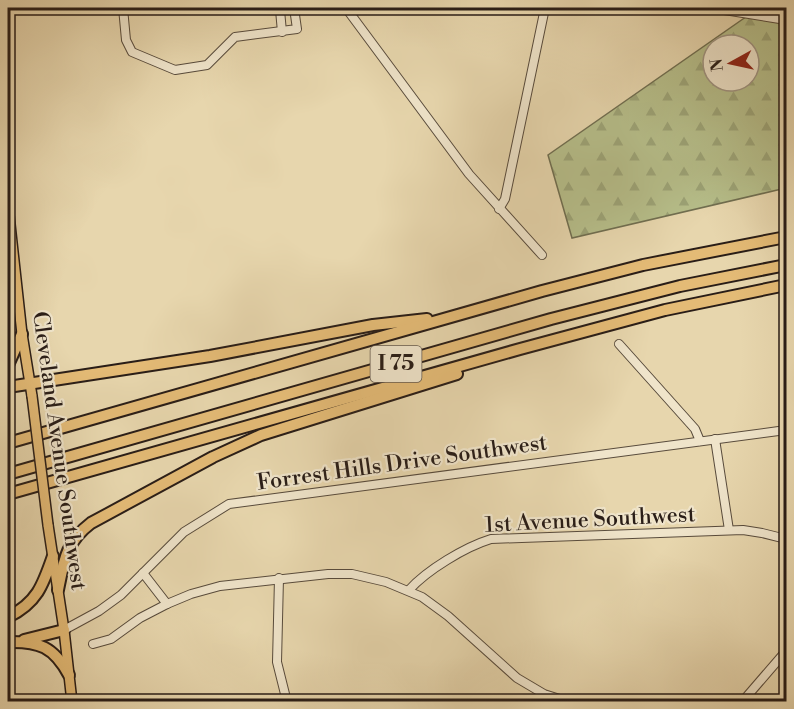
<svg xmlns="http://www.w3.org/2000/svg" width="794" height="709" font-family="'Libre Bodoni',serif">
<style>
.forest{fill:url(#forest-firs);stroke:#706e50;stroke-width:1.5;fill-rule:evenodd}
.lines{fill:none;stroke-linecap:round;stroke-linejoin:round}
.minor-casing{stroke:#584b3c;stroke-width:10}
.major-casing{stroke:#291d17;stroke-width:12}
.highway-casing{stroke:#291d17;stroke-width:14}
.minor{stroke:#efe4ca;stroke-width:8}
.major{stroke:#e4bb76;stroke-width:9}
.highway{stroke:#e4bb76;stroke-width:10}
.major-bridge-casing{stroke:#291d17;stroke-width:12;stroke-linecap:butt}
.major-bridge{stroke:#e4bb76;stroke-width:9}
.labels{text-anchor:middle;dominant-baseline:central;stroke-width:4.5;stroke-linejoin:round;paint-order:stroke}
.shield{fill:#efe4ca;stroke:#64594d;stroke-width:1.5}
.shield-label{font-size:21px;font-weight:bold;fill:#291d17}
.street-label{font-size:22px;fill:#291d17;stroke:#efe4ca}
</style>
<defs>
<pattern id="forest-firs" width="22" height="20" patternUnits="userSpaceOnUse" patternTransform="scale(1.5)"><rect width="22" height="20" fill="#b6be8a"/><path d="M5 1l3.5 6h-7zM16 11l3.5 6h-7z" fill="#9ca376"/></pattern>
</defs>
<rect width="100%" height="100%" fill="#e7d6ad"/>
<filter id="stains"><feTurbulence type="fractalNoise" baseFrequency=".00333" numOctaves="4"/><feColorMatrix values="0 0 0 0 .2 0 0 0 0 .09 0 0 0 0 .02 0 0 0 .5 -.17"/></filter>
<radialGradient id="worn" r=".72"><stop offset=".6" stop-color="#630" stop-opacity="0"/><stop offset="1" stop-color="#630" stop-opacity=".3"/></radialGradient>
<path class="forest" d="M753,12l33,8v168l-214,50 -24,-83zM713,45h36v36h-36z"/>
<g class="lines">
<defs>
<g id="minor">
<path d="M123,8l3,32 6,12 43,18 32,-5 28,-28 62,-8 -3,-21"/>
<path d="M346,8l123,166 73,81"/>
<path d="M712,8l74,12"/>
<path d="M282,32l-2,-22 5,-2"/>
<path d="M499,209l6,-10 40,-191"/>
<path d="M619,344l76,85 5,12"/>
<path d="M715,439l14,91"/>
<path d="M143,573l24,31"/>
<path d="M279,578l-2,84 10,40"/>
<path d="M409,590c18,-20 56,-43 82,-51l252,-9 19,3 24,6"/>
<path d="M64,630l35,-19 22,-16 63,-63 45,-28 557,-74"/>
<path d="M93,644l18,-5 29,-21 27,-14 24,-10 29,-8 108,-12h24l34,8 36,15 26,19 69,62 27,16 25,8"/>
<path d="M660,702l17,-2 19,2"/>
<path d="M742,702l44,-51"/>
</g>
<g id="major">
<path d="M8,206l14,128 10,62"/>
<path d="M48,525l16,105 8,72"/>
</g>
<g id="highway">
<path d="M8,365l14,-31"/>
<path d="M8,387l202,-31 163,-31 54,-6"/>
<path d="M8,443l534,-152 101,-26 143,-28"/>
<path d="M8,474l543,-155 129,-33 106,-21"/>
<path d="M8,494l512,-145 145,-39 121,-25"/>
<path d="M58,590c6,-30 8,-48 33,-67l122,-66 48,-22 196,-61"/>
<path d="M8,617c29,-14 35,-32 45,-61"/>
<path d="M24,640l40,-10"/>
<path d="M8,642c31,-1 46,5 61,33"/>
</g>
</defs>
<use href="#minor" class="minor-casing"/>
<use href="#major" class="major-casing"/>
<use href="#highway" class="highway-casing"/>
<use href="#minor" class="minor"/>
<use href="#major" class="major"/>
<use href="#highway" class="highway"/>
<defs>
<path id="major-bridge" d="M32,396l16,129"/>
</defs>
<use href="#major-bridge" class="major-bridge-casing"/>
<use href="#major-bridge" class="major-bridge"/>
</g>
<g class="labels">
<rect class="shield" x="370.5" y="346" width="51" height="36" rx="4.5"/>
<g class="shield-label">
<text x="396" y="364">I 75</text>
</g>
<g class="street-label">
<text transform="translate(59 451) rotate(82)">Cleveland Avenue Southwest</text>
<text transform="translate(402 463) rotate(-8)">Forrest Hills Drive Southwest</text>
<text transform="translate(590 520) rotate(-3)">1st Avenue Southwest</text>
</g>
</g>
<rect width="794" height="709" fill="none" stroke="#e7d6ad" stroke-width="30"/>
<rect x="9" y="9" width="776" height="691" fill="none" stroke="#291d17" stroke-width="3"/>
<rect x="15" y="15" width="764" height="679" fill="none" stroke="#291d17" stroke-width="1.5"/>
<g transform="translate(731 63) rotate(262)"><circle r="28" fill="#efe4ca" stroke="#a09482" stroke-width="1.5"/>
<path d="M0-4.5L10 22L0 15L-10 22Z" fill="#8f2418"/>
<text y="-9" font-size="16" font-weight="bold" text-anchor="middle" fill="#291d17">N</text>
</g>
<rect width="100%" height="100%" filter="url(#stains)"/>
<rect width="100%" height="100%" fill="url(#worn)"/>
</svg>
